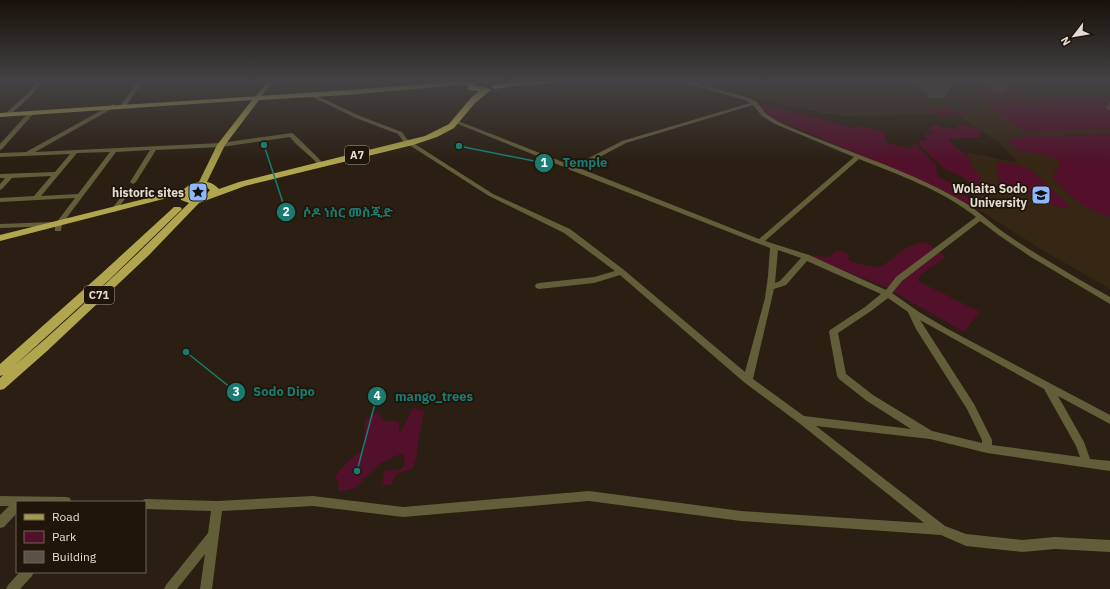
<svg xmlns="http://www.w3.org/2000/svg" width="1110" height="589" font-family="'IBM Plex Sans','Noto Sans Ethiopic',sans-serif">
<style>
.built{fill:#362614}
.green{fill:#52102a}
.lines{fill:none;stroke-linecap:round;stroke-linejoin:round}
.minor{fill:#625e3a;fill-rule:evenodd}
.secondary{fill:#878044;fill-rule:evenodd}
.primary{fill:#a49a4b;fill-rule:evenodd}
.trunk{fill:#b1a64e;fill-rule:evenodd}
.wall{fill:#4f3e39}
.building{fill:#5f4f49;stroke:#74655f}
.labels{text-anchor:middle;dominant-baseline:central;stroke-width:3.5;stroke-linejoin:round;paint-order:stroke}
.shield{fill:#201509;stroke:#a8a096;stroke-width:1}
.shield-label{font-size:11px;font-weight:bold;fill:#e3dcd3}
.poi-label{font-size:12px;font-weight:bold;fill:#e3dcd3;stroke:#201509;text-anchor:end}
.leader{fill:none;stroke:#1a7b73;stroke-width:1.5}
.callout-dot{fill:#1a7b73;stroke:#201509;stroke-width:1.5}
.mark-label{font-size:12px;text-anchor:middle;font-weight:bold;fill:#fff}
.callout-label{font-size:13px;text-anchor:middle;font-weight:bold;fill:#1a7b73;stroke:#201509;stroke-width:3.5;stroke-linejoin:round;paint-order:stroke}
</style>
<rect width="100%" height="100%" fill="#2a1f12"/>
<path class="built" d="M745,81h365v208l-68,-39 -69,-44 -6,-54 51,11 -21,-22 -20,-12 -19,-15 -113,2 -27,-4 -53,-13 -20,-12z"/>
<g class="green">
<path d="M1008,81l19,15 -37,1 -18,-15z"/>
<path d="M1110,96v33l-81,3 -13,-5 -33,-26z"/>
<path d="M767,105l88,23 6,-2 24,6v10l23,7 7,-5 21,21 1,9 3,4 11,5 12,12 16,5 1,9 -3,1 -8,-2 -9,-7 -83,-39 -107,-45 -10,-11z"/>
<path d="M947,108l5,3h9l2,4 -10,1 -2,-1 -6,2 -15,-6 -1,-2z"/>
<path d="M936,124l7,4 15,1 -1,-5c5,0 21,4 25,7l-3,2 2,4 -31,2 -1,2 21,17 1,8 10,11 -1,2 4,6 -1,5h-2l-10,-5 -9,-9 -15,-5 -24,-22 -4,-7 1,-2 7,1 -1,-1 2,-2 -3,-1v-3l5,-1 1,2 3,-3 -6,-4z"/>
<path d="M1110,133v84c-23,-6 -44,-22 -58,-41l8,-11 -3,-6 -19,-6 -22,-3 -8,-11 18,-3h30z"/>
<path d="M998,162l27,4 23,19 22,22 -6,1 -31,-8c-5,-10 -9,-12 -20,-14l-1,4 -11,-5 -4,-13z"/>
<path d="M921,242l6,1 19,14 -26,18 -2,6 62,31 -16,20 -79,-45 -74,-30 3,-2c12,2 15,6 22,-5l9,2 6,5 -4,2 2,2 24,6 9,-1 24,-18z"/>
<path d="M413,408l11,3c-1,11 -5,21 -6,32 -1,10 -1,17 -6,26l-16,5 -4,10 -10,2 2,-15 17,-2 4,-5 -2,-10 -8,2 -16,8 -24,24 -16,4 -1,-11 -4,-4 15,-17 15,-11 1,-28 7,-7 7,-2 3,8 17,2v13z"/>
</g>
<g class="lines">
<g class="minor">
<path d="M38,81h5l-12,15 -21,19h-4v-2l21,-19z"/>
<path d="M138,81h5l-17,25h-4l-1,-1z"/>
<path d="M678,81h8l63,17 8,4 9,12 13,8c60,28 124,45 181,78 17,9 30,23 46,34 34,23 69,43 104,63v7l-79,-47 -31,-21 -20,-15 -78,60 -10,12 27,19 27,16 164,87v9l-52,-28 26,46 6,17 20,2v10l-123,-18 -57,-14 -114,-13 129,100 21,8 56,6 33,-3 55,3v12l-55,-3 -33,3 -56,-6 -25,-11 -200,-14 -152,-20 -186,16 -90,-11 -91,5 -10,78h-12l5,-35 -28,35h-13l2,-4 42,-52 3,-22 -66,-2v-7h-4l4,-3 72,2 96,-5 90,11 186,-16 152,20 183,12 -125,-100 -54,-40 -125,-108 -26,8 -55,6 -3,-1 -1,-2 1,-2 3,-1 55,-6 21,-6 -51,-38 -75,-37 -86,-55 -5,-7 -42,-16 -48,-23 5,-1 47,22 42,16 5,7 86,55 77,35 54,41 121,102 20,-74 3,-22 2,-28 -197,-77 -3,-1 -1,-1 -116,-47 5,-1 115,45 49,-25 128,-38 -5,-3zM753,105l9,11 13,8 79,33 -95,82 -180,-71 47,-25zM859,159c40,16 83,31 117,58l-80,60 -10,13 -77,-35 -44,-14zM778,250l23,8 -21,23 -5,2zM807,261l74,33 -16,13 -35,23 -1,2 8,44 2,3 28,22 44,28 -107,-13 -51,-37 21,-90 12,-4zM888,298l20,14 8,17 51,80 15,31v3l-50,-12 -59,-36 -27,-21 -8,-41 33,-22zM920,320l124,69 32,57 4,11 -88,-12v-5l-18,-36z"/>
<path d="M113,104l2,1v2l-80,45 186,-9 71,-10c4,2 6,6 10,9 7,8 15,13 21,22l-1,1h-4c-8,-11 -20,-17 -28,-28l-69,10 -65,3 -20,32 -3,2 -3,-2 20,-32 -34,2 -54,72 -1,7h-6v-5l-55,2v-4l53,-2 3,1 19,-25 -75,4v-4l34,-2 17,-20 -39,2 -10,11 -2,1v-6l5,-6h-5v-4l55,-2 15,-18 -70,3v-4l26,-1zM110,152l-32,42 -37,2 36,-43z"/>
<path d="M30,111l5,1 -33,37 -2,1v-6z"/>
<path d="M122,197l2,1 1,1 -10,13h-4l-1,-1 1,-1 9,-12z"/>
<path d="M0,496l66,1 4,1 1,4h-54v11l-13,14 -4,1v-13l9,-9h-9z"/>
<path d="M20,572h14l-2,4 -12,13h-14l2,-4z"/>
</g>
<g class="secondary">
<path d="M0,81h18l-3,2 -15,1z"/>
<path d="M268,81h6l-14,17h-4l-1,-1z"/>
</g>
<path class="primary" d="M464,81l10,1 -3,2 -124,11 -88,5 -34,45 -19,39 -4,2 -4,-2 19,-39 35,-45 -252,17v-4c155,-11 309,-19 464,-32z"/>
<g class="trunk">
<path d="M469,81h7l-2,3 1,2 12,2 4,2 -16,13 -21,25 -17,9 -24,8 -168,41 -46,17 -50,52 -102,96 -43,38 -4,1v-12l3,-3 -3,1v-12l101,-90 73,-67h6l2,2 -2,2 -71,69 -95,86c61,-52 119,-107 175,-163l-8,-3 -2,-5 -179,46v-6l184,-46c11,-9 25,-11 35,0l20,-7 186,-46 24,-12 21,-25 9,-8 -10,-1 -3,-6zM200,187h6l4,3c-5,7 -13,10 -21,7v-3z"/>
<path d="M527,81h29l-4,2 -41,3 -16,3 -4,-2 1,-2z"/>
</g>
</g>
<g class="wall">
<path d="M914,81h36l2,2 -7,15h-15z"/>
<path d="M984,81h20l5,3 -5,8h-8l-13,-10z"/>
<path d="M1110,102v9l-5,-3z"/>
</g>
<g class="building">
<path d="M935,81h15l2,2h-15z"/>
<path d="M995,81h9l5,3h-9z"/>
</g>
<linearGradient id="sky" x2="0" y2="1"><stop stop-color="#17110a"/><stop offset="0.5" stop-color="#444244"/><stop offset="1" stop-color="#444244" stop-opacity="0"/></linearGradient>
<rect width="1110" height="163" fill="url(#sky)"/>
<defs>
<symbol id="sight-square" viewBox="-11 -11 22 22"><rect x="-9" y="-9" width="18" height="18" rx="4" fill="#8eb8fd" stroke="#201509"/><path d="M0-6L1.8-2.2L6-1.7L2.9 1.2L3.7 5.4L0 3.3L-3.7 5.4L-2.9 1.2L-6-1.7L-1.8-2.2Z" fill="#111"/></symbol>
<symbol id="university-square" viewBox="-11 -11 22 22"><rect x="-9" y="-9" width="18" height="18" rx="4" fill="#8eb8fd" stroke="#201509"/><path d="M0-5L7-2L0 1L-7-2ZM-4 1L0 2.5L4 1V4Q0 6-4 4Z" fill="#111"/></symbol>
</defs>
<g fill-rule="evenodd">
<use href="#sight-square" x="187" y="181" width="22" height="22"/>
<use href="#university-square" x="1030" y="184" width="22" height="22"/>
</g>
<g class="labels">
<g class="shield">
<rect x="345" y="146" width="24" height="18" rx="3"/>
<rect x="84" y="286" width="30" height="18" rx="3"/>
</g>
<g class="shield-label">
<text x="357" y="155">A7</text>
<text x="99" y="295">C71</text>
</g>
<g class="poi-label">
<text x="1027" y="188">Wolaita Sodo<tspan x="1027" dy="14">University</tspan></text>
<text x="184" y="192">historic sites</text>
</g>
</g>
<path class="leader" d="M459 146L544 163M264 145L286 212M186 352L236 392M357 471L377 396"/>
<g class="callout-dot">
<circle cx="459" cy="146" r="4"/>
<circle cx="264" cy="145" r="4"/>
<circle cx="186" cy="352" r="4"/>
<circle cx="357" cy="471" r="4"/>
<circle cx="544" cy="163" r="10"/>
<circle cx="286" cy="212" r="10"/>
<circle cx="236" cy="392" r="10"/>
<circle cx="377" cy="396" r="10"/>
</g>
<g class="mark-label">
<text x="544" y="167">1</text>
<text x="286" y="216">2</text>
<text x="236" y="396">3</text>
<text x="377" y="400">4</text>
</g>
<g class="callout-label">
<text x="585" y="167">Temple</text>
<text x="348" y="217">ሶዶ ነስር መስጂድ</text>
<text x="284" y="396">Sodo Dipo</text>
<text x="434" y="401">mango_trees</text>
</g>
<rect x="16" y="501" width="130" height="72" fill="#201509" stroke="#6e655a"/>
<rect x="24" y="514" width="20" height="6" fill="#a49a4b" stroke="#6e655a"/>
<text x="52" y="521" font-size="12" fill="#e3dcd3">Road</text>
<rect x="24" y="531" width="20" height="12" fill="#52102a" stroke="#6e655a"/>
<text x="52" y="541" font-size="12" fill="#e3dcd3">Park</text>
<rect x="24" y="551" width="20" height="12" fill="#5f4f49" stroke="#6e655a"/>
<text x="52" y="561" font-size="12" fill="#e3dcd3">Building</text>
<g transform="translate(1074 36) rotate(239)" stroke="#201509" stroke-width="3" paint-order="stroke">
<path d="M0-3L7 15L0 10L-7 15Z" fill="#e3dcd3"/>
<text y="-6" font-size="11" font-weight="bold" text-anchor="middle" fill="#e3dcd3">N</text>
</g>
</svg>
